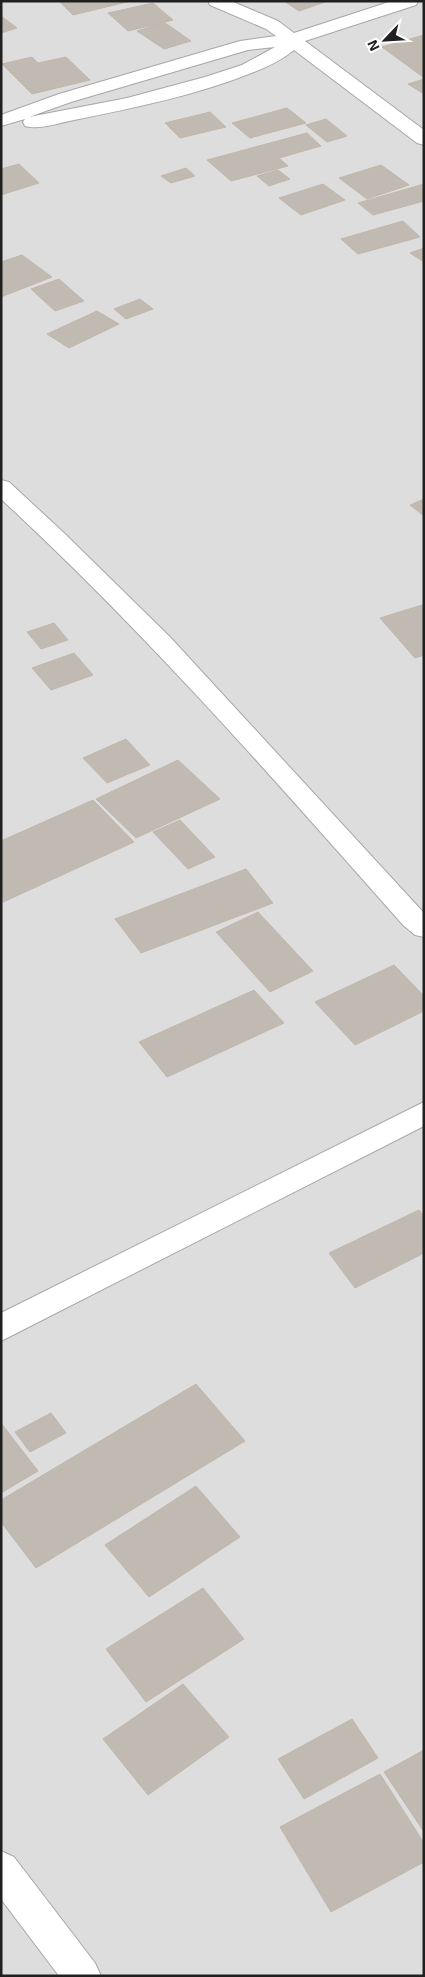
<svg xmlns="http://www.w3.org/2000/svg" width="425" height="1977" font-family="'Exo 2',sans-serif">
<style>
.residential{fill:#dedddd}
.building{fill:#c1bab3;stroke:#c2b6aa}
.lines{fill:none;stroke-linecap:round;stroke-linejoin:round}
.lane-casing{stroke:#a7a7a7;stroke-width:2}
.street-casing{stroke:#a7a7a7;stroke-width:2}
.lane{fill:#fff;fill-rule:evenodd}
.street{fill:#fff;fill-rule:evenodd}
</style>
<rect width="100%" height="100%" fill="#f0eee7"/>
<rect class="residential" x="1" y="1" width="423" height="1975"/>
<g class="building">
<path d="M59,1h72l-58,14z"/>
<path d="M284,1h44l-29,10z"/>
<path d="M153,3l20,17 -45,11 -20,-18z"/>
<path d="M1,16l16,12 -16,5z"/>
<path d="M164,22l27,19 -27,8 -27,-18z"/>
<path d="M424,35l-1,42 -41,-30z"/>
<path d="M32,57l6,6 28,-6 24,23 -58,14 -30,-30z"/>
<path d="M424,79v15l-16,-10z"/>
<path d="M287,108l19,15 -56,15 -18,-15z"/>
<path d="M210,112l16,15 -46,11 -15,-15z"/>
<path d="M326,119l21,17 -20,6 -21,-17z"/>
<path d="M307,133l14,13 -42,12 9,8 -57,15 -24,-21z"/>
<path d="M19,164l20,19 -38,12v-26z"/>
<path d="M381,165l28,20 -42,14 -28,-21z"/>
<path d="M186,168l9,8 -24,7 -10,-7z"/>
<path d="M278,170l12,9 -21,7 -12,-10z"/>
<path d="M323,184l22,16 -44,15 -22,-17z"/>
<path d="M424,184v17l-51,14 -15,-12z"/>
<path d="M403,221l17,16 -62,17 -17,-15z"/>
<path d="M424,248v14l-14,-9z"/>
<path d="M22,255l30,22 -51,20v-35z"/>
<path d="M59,279l25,22 -29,10 -24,-22z"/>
<path d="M140,299l13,10 -27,10 -12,-10z"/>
<path d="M97,311l22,13 -50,24 -22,-14z"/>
<path d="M424,499v17l-14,-11z"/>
<path d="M422,605l2,2v48l-9,3 -35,-40z"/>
<path d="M54,623l14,17 -27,9 -14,-17z"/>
<path d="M74,653l19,22 -42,15 -19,-22z"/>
<path d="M126,739l24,26 -43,18 -24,-25z"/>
<path d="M178,760l42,39 -84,39 -40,-39z"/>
<path d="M93,800l41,42 -133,61v-62z"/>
<path d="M180,820l35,37 -27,12 -35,-37z"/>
<path d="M246,869l27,34 -132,50 -26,-34z"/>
<path d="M258,912l55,59 -43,21 -54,-60z"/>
<path d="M394,965l30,31v15l-69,34 -40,-43z"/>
<path d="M254,990l30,33 -117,54 -28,-35z"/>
<path d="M419,1210l5,6v37l-69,35 -26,-35z"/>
<path d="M196,1384l49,57 -209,127 -35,-46v-22z"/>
<path d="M51,1413l15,20 -36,19 -15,-20z"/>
<path d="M1,1423l37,48 -37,22z"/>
<path d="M196,1486l44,51 -91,60 -44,-52z"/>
<path d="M203,1588l41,51 -98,63 -40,-53z"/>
<path d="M183,1684l46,53 -81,58 -45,-56z"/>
<path d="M352,1719l26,39 -74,41 -26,-40z"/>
<path d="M424,1750v82l-40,-60z"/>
<path d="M380,1774l44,69v19l-93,50 -51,-85z"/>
</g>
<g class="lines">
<defs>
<path id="lane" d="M1,480l8,2 55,51 106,104 254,276v24l-9,-2 -12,-10c-130,-147 -258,-293 -402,-426z"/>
<g id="street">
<path d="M208,1h23l47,20 16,12 98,-32h26l-2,4 -111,36 119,89v15l-7,-2 -123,-93c-12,10 -25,16 -40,22 -57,23 -120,36 -180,48 -15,3 -34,10 -49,6l-2,-4 2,-3 -24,7v-11l58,-21 181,-53 36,-5 -10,-7 -56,-24zM275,47l-33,18 -37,12 -78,21 -98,19 42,-15 177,-52z"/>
<path d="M424,1102v24l-423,215v-28z"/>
<path d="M1,1851l13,6 81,106 6,13h-42l-58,-77z"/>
</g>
</defs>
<use href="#lane" class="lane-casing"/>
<use href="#street" class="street-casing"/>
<use href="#lane" class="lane"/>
<use href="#street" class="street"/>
</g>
<rect width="425" height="1977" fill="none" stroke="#202020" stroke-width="5"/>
<g transform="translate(385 40) rotate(245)" stroke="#ffffff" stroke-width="4" paint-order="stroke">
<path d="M0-4L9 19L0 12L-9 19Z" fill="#202020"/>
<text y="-8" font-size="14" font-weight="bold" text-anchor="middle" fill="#202020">N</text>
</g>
</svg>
